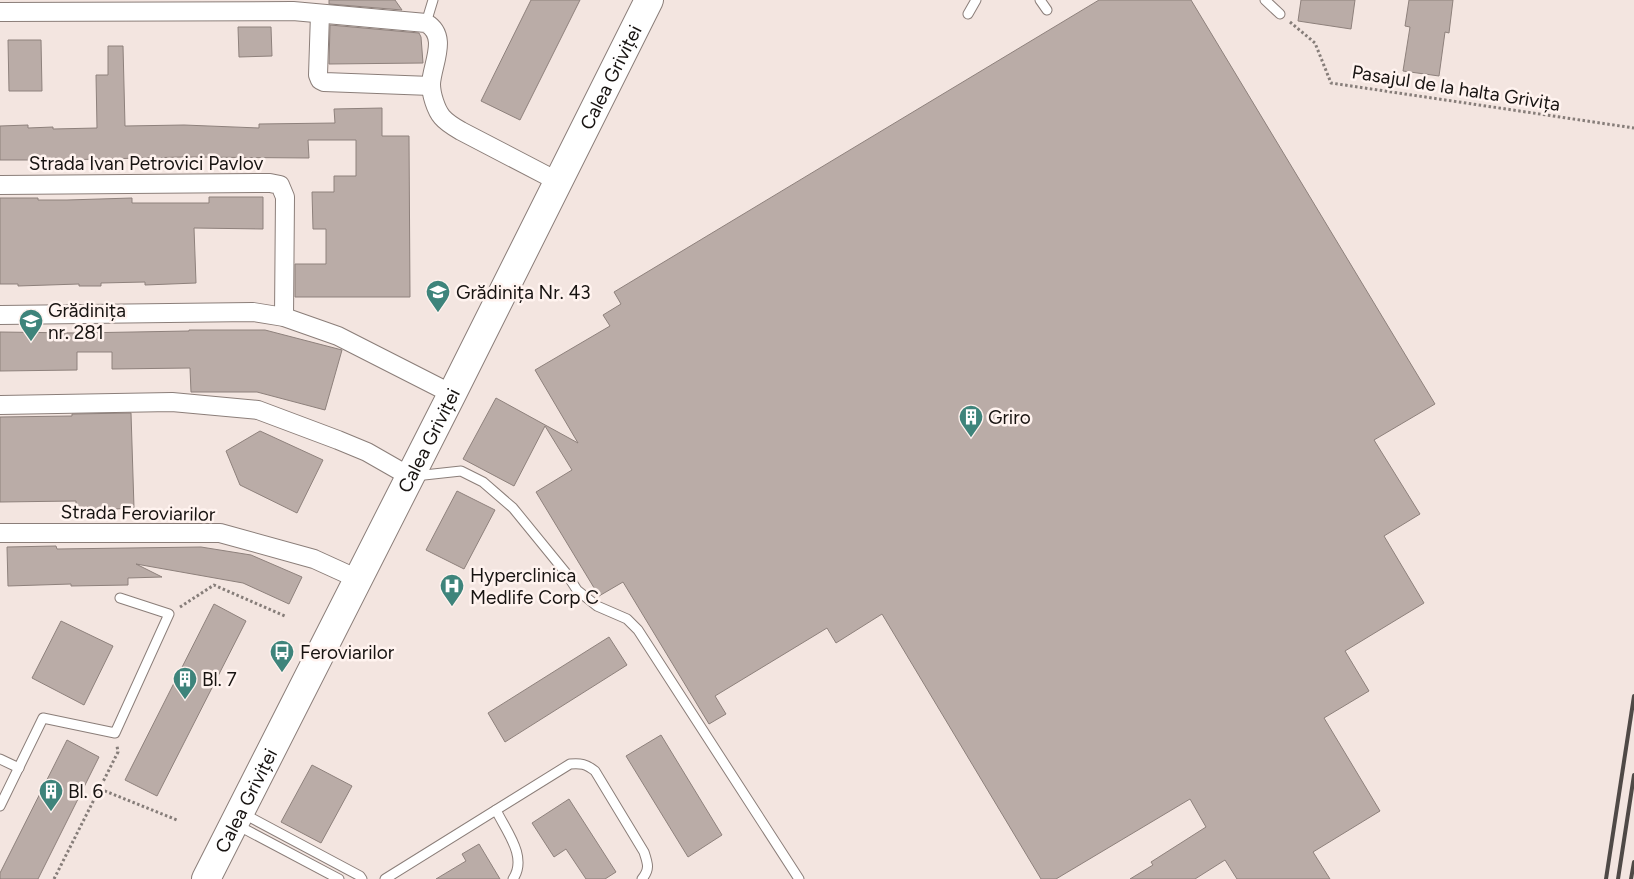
<svg xmlns="http://www.w3.org/2000/svg" width="1634" height="879" font-family="Figtree,sans-serif">
<style>
.building{fill:#baaca7;stroke:#8e817c}
.lines{fill:none;stroke-linecap:round;stroke-linejoin:round}
.service-casing{stroke:#8b7e79;stroke-width:11}
.minor-casing{stroke:#8b7e79;stroke-width:20}
.primary-casing{stroke:#8b7e79;stroke-width:30}
.path{stroke:#867d79;stroke-width:3;stroke-dasharray:2.5 2.5;stroke-linecap:butt}
.service{stroke:#fff;stroke-width:9}
.minor{stroke:#fff;stroke-width:18}
.primary{stroke:#fff;stroke-width:28}
.rail{stroke:#4f4946;stroke-width:4}
.labels{text-anchor:middle;dominant-baseline:central;stroke-width:5;stroke-linejoin:round;paint-order:stroke}
.street-label{font-size:19px;fill:#171311;stroke:#fff3ef}
.poi-label{font-size:19px;fill:#171311;stroke:#fff3ef;text-anchor:start}
</style>
<rect width="100%" height="100%" fill="#f3e5e0"/>
<g class="building">
<path d="M329,0h66l7,10 -73,-6z"/>
<path d="M531,0h49l-60,120 -39,-19z"/>
<path d="M1099,0h92l244,404 -61,36 46,74 -36,22 40,67 -79,48 24,40 -45,27 56,93 -67,41 17,27h-93l-12,-19 -30,19h-65l23,-14 -2,-3 55,-35 -16,-28 -134,80h-15l-159,-265 -46,29 -9,-15 -112,68 11,18 -17,10 -86,-142 -24,14 -63,-104 36,-22 -27,-44 -31,60 -51,-27 33,-61 82,45 -43,-73 75,-44 -7,-11 18,-11 -7,-12z"/>
<path d="M1301,0h54l-4,29 -53,-8z"/>
<path d="M1409,0h44l-4,33 -4,-1 -6,44 -36,-5 7,-44 -5,-1z"/>
<path d="M330,25l89,8 2,4 2,26 -94,1z"/>
<path d="M238,27h33l1,29 -33,1z"/>
<path d="M8,40h33l1,51h-33z"/>
<path d="M108,46h15l2,80 59,-1 75,3v-4l76,-1 -1,-14 48,-1v28h27l1,161h-115v-33h31v-35h-13l-1,-37h22v-16h22v-36h-48l1,18 -125,-1 -125,3h-59v-34l28,-1v3l25,-1v2l44,-1 -1,-53h12z"/>
<path d="M209,197h54v32l-69,-1 2,55 -51,2v-3l-44,1v3h-22v-2l-61,2v-2h-18v-86h38v2h29l65,-2v5h77z"/>
<path d="M189,330h76l77,20 -17,60 -68,-18h-66l-1,-24 -78,1v-17h-35v18l-77,1v-39l77,1 112,-2z"/>
<path d="M131,413l3,95 -58,3v-10l-76,1v-85l72,-1v-2z"/>
<path d="M260,431l63,29 -26,53 -57,-28 -14,-34z"/>
<path d="M457,491l38,19 -31,59 -38,-19z"/>
<path d="M56,546l1,3 144,-2 50,8 51,22 -13,27 -46,-21 -107,-19 26,13 -34,1v7l-57,1v-2l-63,2 -1,-39z"/>
<path d="M214,604l32,17 -89,175 -32,-16z"/>
<path d="M61,621l52,25 -29,59 -52,-27z"/>
<path d="M609,637l18,28 -122,77 -17,-29z"/>
<path d="M661,735l61,100 -34,22 -62,-101z"/>
<path d="M67,740l32,17 -61,122h-38v-6z"/>
<path d="M312,765l40,21 -31,57 -40,-21z"/>
<path d="M569,799l47,73 -11,7h-19l-20,-30 -12,8 -22,-34z"/>
<path d="M479,844l21,35h-64l30,-18 -4,-7z"/>
</g>
<g class="lines">
<defs>
<g id="service">
<path d="M1040,0l7,10"/>
<path d="M1265,0l15,14"/>
<path d="M968,14l8,-14"/>
<path d="M426,23l7,-23"/>
<path d="M415,476l46,-5 22,11 30,26 53,65 11,17 20,16 30,13 11,11 161,249"/>
<path d="M0,759l19,9"/>
<path d="M0,806l43,-88 72,15 54,-119 -49,-16"/>
<path d="M496,810c10,21 32,47 17,69"/>
<path d="M242,813l118,63 2,3"/>
<path d="M237,825l102,54"/>
<path d="M385,879l185,-115c11,-1 16,0 25,7l49,81c4,12 6,17 -2,27"/>
</g>
<g id="minor">
<path d="M0,12l293,-1 133,12c23,13 6,41 5,61 0,10 5,26 11,33 5,6 12,10 19,14l98,51"/>
<path d="M320,14l-2,61 2,5 4,2 107,4"/>
<path d="M0,185l270,-2 10,2 5,12 -1,120"/>
<path d="M0,315l253,-3 31,5 54,19 114,58"/>
<path d="M0,405l172,-3 86,8 80,30 29,12 42,24"/>
<path d="M0,533h220l94,26 44,20"/>
</g>
<g id="primary">
<path id="s1" d="M206,879l246,-485 197,-394"/>
</g>
</defs>
<use href="#service" class="service-casing"/>
<use href="#minor" class="minor-casing"/>
<use href="#primary" class="primary-casing"/>
<g class="path">
<path d="M1290,22l25,21 16,40 303,45"/>
<path d="M180,607l34,-22 71,31"/>
<path d="M100,789l77,31"/>
<path d="M54,879l64,-127 -1,-6"/>
</g>
<use href="#service" class="service"/>
<use href="#minor" class="minor"/>
<use href="#primary" class="primary"/>
<g class="rail">
<path d="M1606,879l28,-183"/>
<path d="M1618,879l16,-104"/>
<path d="M1631,879l3,-17"/>
</g>
</g>
<defs>
<symbol id="school-pin" viewBox="-11 -11 22 30"><path d="M0 17L-7.5 6A9.5 9.5 0 1 1 7.5 6Z" fill="#3e847b" stroke="#fff3ef"/><path d="M0-5L7-2L0 1L-7-2ZM-4 1L0 2.5L4 1V4Q0 6-4 4Z" fill="#fff"/></symbol>
<symbol id="building-pin" viewBox="-11 -11 22 30"><path d="M0 17L-7.5 6A9.5 9.5 0 1 1 7.5 6Z" fill="#3e847b" stroke="#fff3ef"/><path d="M-4-6H4V6H1V3H-1V6H-4ZM-2.5-4.3h1.7v1.8h-1.7ZM.8-4.3h1.7v1.8H.8ZM-2.5-1h1.7V.8h-1.7ZM.8-1h1.7V.8H.8Z" fill="#fff"/></symbol>
<symbol id="hospital-pin" viewBox="-11 -11 22 30"><path d="M0 17L-7.5 6A9.5 9.5 0 1 1 7.5 6Z" fill="#3e847b" stroke="#fff3ef"/><path d="M-5-5h3v3.5h4V-5h3V5h-3V1.5h-4V5h-3Z" fill="#fff"/></symbol>
<symbol id="bus-pin" viewBox="-11 -11 22 30"><path d="M0 17L-7.5 6A9.5 9.5 0 1 1 7.5 6Z" fill="#3e847b" stroke="#fff3ef"/><path d="M-5-6H5V4H4V6H2V4H-2V6H-4V4H-5ZM-3.5-4V0h7V-4ZM-3.5 1.2v1.5H-2V1.2ZM2 1.2v1.5H3.5V1.2Z" fill="#fff"/></symbol>
</defs>
<g fill-rule="evenodd">
<use href="#school-pin" x="424" y="278" width="28" height="38"/>
<use href="#school-pin" x="17" y="307" width="28" height="38"/>
<use href="#building-pin" x="957" y="403" width="28" height="38"/>
<use href="#hospital-pin" x="438" y="572" width="28" height="38"/>
<use href="#bus-pin" x="268" y="638" width="28" height="38"/>
<use href="#building-pin" x="171" y="665" width="28" height="38"/>
<use href="#building-pin" x="37" y="777" width="28" height="38"/>
</g>
<g class="labels">
<g class="street-label">
<text stroke="none"><textPath href="#s1" startOffset="898">Calea Griviței</textPath></text>
<text transform="translate(1456 88) rotate(9)">Pasajul de la halta Grivița</text>
<text x="146" y="163">Strada Ivan Petrovici Pavlov</text>
<text stroke="none"><textPath href="#s1" startOffset="492">Calea Griviței</textPath></text>
<text transform="translate(138 513) rotate(1)">Strada Feroviarilor</text>
<text stroke="none"><textPath href="#s1" startOffset="88">Calea Griviței</textPath></text>
</g>
<g class="poi-label">
<text x="456" y="292">Grădinița Nr. 43</text>
<text x="48" y="310">Grădinița<tspan x="48" dy="22">nr. 281</tspan></text>
<text x="988" y="417">Griro</text>
<text x="470" y="575">Hyperclinica<tspan x="470" dy="22">Medlife Corp C</tspan></text>
<text x="300" y="652">Feroviarilor</text>
<text x="202" y="679">Bl. 7</text>
<text x="68" y="791">Bl. 6</text>
</g>
</g>
</svg>
